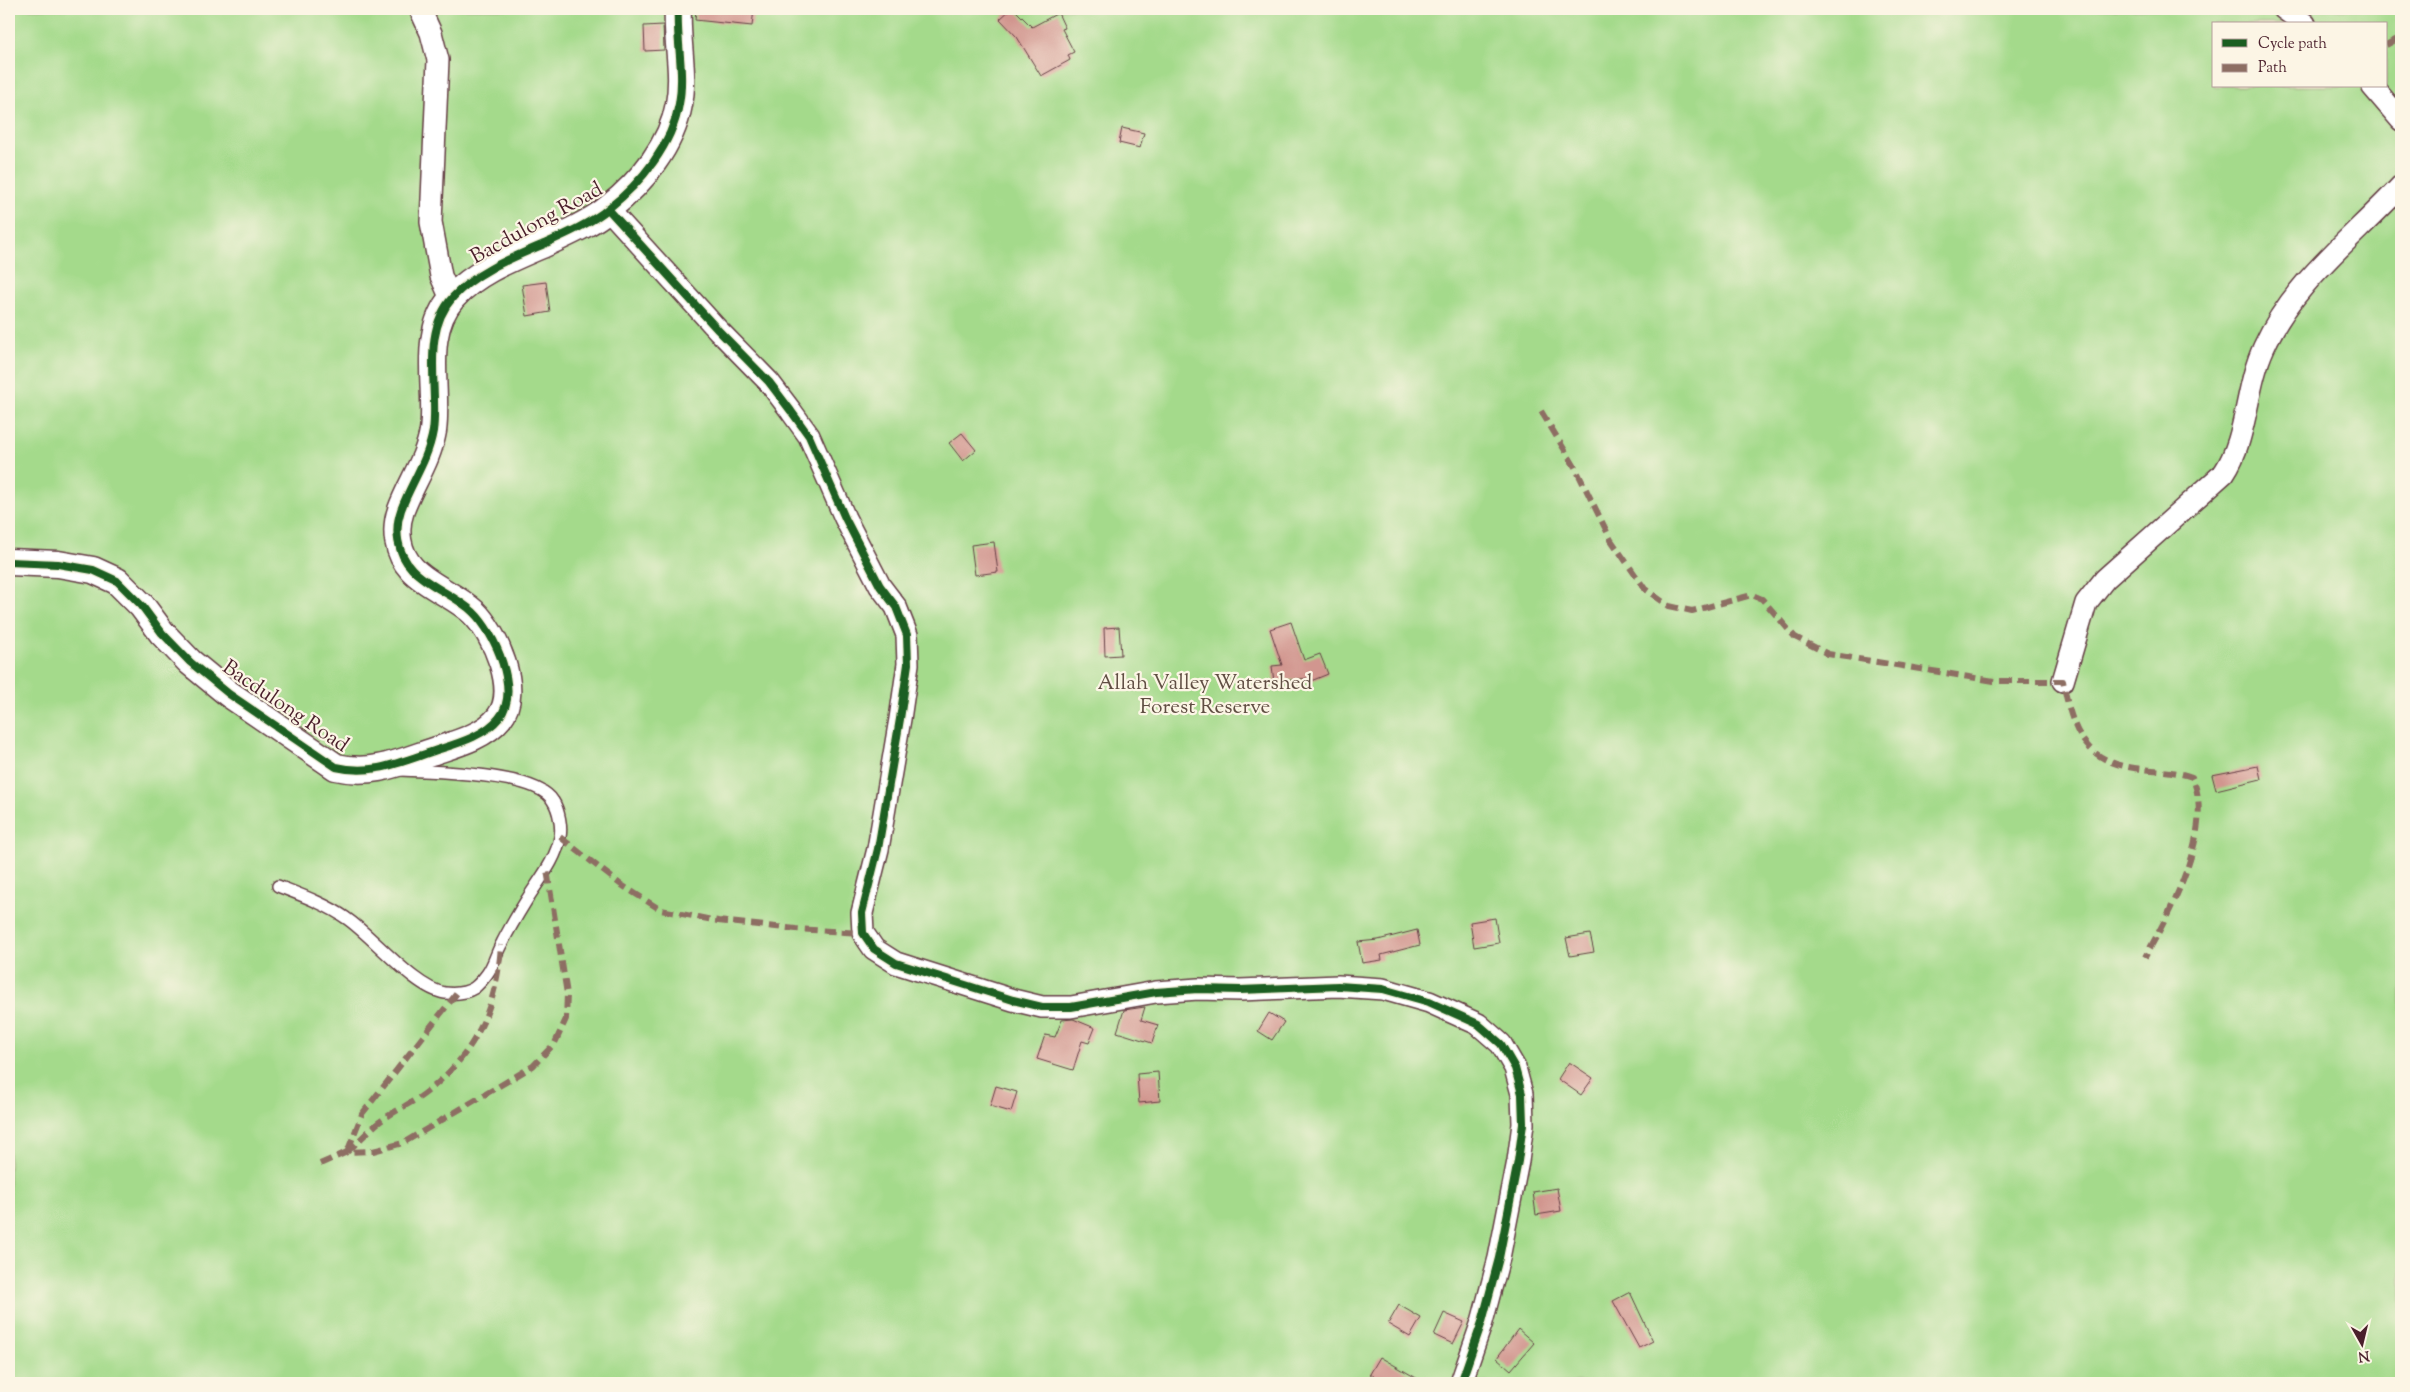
<svg xmlns="http://www.w3.org/2000/svg" width="2410" height="1392" font-family="'Sorts Mill Goudy',serif">
<style>
.green{fill:#a4da8b;stroke:#777c5b;fill-rule:evenodd}
.building{fill:#d1968f}
.lines{fill:none;stroke-linecap:round;stroke-linejoin:round}
.service-casing{stroke:#643d44;stroke-width:14}
.minor-casing{stroke:#643d44;stroke-width:24}
.tertiary-casing{stroke:#643d44;stroke-width:29}
.service{stroke:#fff;stroke-width:11}
.minor{stroke:#fff;stroke-width:21}
.tertiary{stroke:#fff;stroke-width:26}
.quiet{stroke:#8d6e63;stroke-width:6;stroke-dasharray:12 6;stroke-linecap:butt}
.cycleway-casing{stroke:#fcf5e5;stroke-width:11}
.cycleway{stroke:#1b5e20;stroke-width:8}
.labels{text-anchor:middle;dominant-baseline:central;stroke-width:4.5;stroke-linejoin:round;paint-order:stroke}
.street-label{font-size:21px;fill:#4a1f2b;stroke:#fcf5e5}
.park-label{font-size:21px;fill:#604e43;stroke:#fcf5e5}
</style>
<rect width="100%" height="100%" fill="#fcf5e5"/>
<filter id="ink" filterUnits="userSpaceOnUse"><feTurbulence type="fractalNoise" baseFrequency=".02" numOctaves="2"/><feDisplacementMap in="SourceGraphic" scale="10" xChannelSelector="R" yChannelSelector="G"/><feConvolveMatrix kernelMatrix="1 2 1 2 8 2 1 2 1" color-interpolation-filters="sRGB"/></filter>
<filter id="wash" filterUnits="userSpaceOnUse"><feTurbulence type="fractalNoise" baseFrequency=".0096" numOctaves="4" result="noise"/><feDisplacementMap in="SourceGraphic" scale="20" xChannelSelector="R" yChannelSelector="G"/><feGaussianBlur stdDeviation="1.12" result="paint"/><feColorMatrix in="noise" values="0 0 0 0 0 0 0 0 0 0 0 0 0 0 0 0 0 1.4 0 .05"/><feComposite in="paint" operator="in"/></filter>
<g filter="url(#wash)">
<rect width="100%" height="100%" fill="#f5e9cf"/>
<path class="green" d="M9,9h2392v1374h-2392zM2214,24h172v62h-172z"/>
<g id="blocks">
<g class="building">
<path d="M696,9h58l-2,17 -57,-6z"/>
<path d="M1011,9h3l18,18 26,-14 7,15 -3,1 12,23 -6,3 2,5 -29,16 -24,-39 -17,-18z"/>
<path d="M663,25l1,25 -19,1 -1,-25z"/>
<path d="M1122,128l22,5 -4,15 -21,-5z"/>
<path d="M546,282l4,30 -23,4 -5,-31z"/>
<path d="M962,433l14,17 -13,11 -14,-18z"/>
<path d="M994,542l4,30 -23,3 -4,-30z"/>
<path d="M1291,622l13,38 16,-6 8,20 -17,7 -2,-3 -35,4 -2,-16 10,-1 -12,-36z"/>
<path d="M1119,627l2,28 -16,1 -1,-28z"/>
<path d="M2258,766l3,13 -45,11 -4,-15z"/>
<path d="M1495,918l4,25 -25,4 -4,-25z"/>
<path d="M1417,930l3,15 -39,10 1,5 -20,3 -4,-21 20,-2z"/>
<path d="M1590,934l4,18 -24,4 -4,-18z"/>
<path d="M1145,1007l-4,13 17,5 -6,18 -35,-11 7,-22z"/>
<path d="M1269,1013l15,9 -12,18 -14,-9z"/>
<path d="M1073,1019l22,9 -6,15 -7,-2 -9,29 -36,-11 8,-24 10,2 7,-17z"/>
<path d="M1569,1062l24,16 -12,17 -23,-16z"/>
<path d="M1158,1072l2,29 -21,2 -2,-29z"/>
<path d="M996,1086l21,6 -6,20 -21,-6z"/>
<path d="M1557,1188l4,23 -25,4 -3,-23z"/>
<path d="M1630,1292l23,49 -14,7 -26,-47z"/>
<path d="M1399,1305l22,13 -11,19 -22,-13z"/>
<path d="M1444,1313l20,9 -11,22 -19,-9z"/>
<path d="M1518,1329l16,14 -23,27 -14,-12z"/>
<path d="M1380,1357l45,26h-39l-16,-9z"/>
</g>
</g>
</g>
<g filter="url(#ink)">
<use href="#blocks" fill-opacity="0" stroke="#643d44" stroke-width="1"/>
<g class="lines">
<defs>
<path id="service" d="M278,886c23,9 48,18 68,32 27,18 69,71 99,75 9,1 21,0 29,-5 4,-3 10,-10 13,-14 7,-9 9,-21 15,-31 7,-14 16,-29 24,-42 12,-20 30,-40 34,-64 2,-10 -1,-27 -7,-36 -15,-28 -121,-30 -152,-31"/>
<g id="minor">
<path d="M420,9l11,24 7,27 -7,162 10,54 10,23"/>
<path d="M2284,9l21,15"/>
<path d="M2372,86l29,34"/>
<path d="M608,209l110,121 51,52 22,29 18,25 36,82 35,68 16,21 11,28 1,29 -8,55 -22,130 -16,64 1,20 11,16 22,14 117,37 29,7h29l85,-15 42,-3 42,1 98,-4 45,3 46,13 49,22 23,20 14,24 7,26 1,30 -5,37 -19,97 -17,64 -21,61"/>
<path d="M2063,681l23,-78 19,-24 119,-106c24,-36 21,-85 40,-126 29,-65 90,-110 137,-161"/>
</g>
<path id="tertiary" d="M9,562l49,2 35,6 24,11 25,25 20,27 28,29 39,32 107,73c34,8 60,-3 92,-14 23,-8 55,-15 71,-35 22,-27 -4,-85 -26,-106 -18,-17 -44,-25 -61,-43 -15,-16 -18,-39 -11,-59 10,-27 27,-50 32,-79 6,-43 -13,-97 20,-134 24,-26 59,-39 91,-53 20,-9 49,-22 65,-36 32,-25 63,-63 70,-104 6,-31 -3,-64 -1,-95"/>
</defs>
<use href="#service" class="service-casing"/>
<use href="#minor" class="minor-casing"/>
<use href="#tertiary" class="tertiary-casing"/>
<use href="#service" class="service"/>
<use href="#minor" class="minor"/>
<use href="#tertiary" class="tertiary"/>
<g class="quiet">
<path d="M2386,45l15,-8"/>
<path d="M1541,411l34,56 36,73 34,49 24,17 23,5 60,-16 10,4 33,38 33,17 166,27h69c10,53 22,82 79,88 18,2 33,2 50,8 24,50 -22,136 -47,180"/>
<path d="M560,837l60,47 41,26 57,11 78,8 67,4"/>
<path d="M348,1150l14,-36 95,-121"/>
<path d="M347,1152c10,-9 20,-20 31,-29 13,-10 28,-17 42,-26 53,-38 77,-88 81,-152"/>
<path d="M320,1164l27,-12 26,-1 30,-8 130,-77 22,-23 11,-24 1,-25 -20,-124"/>
</g>
<defs>
<g id="cycleway">
<path d="M608,209l110,121 51,52 22,29 18,25 36,82 35,68 16,21 11,28 1,29 -8,55 -22,130 -16,64 1,20 11,16 22,14 117,37 29,7h29l85,-15 42,-3 42,1 98,-4 45,3 46,13 49,22 23,20 14,24 7,26 1,30 -5,37 -19,97 -17,64 -21,61"/>
<path d="M9,562l49,2 35,6 24,11 25,25 20,27 28,29 39,32 107,73c34,8 60,-3 92,-14 23,-8 55,-15 71,-35 22,-27 -4,-85 -26,-106 -18,-17 -44,-25 -61,-43 -15,-16 -18,-39 -11,-59 10,-27 27,-50 32,-79 6,-43 -13,-97 20,-134 24,-26 59,-39 91,-53 20,-9 49,-22 65,-36 32,-25 63,-63 70,-104 6,-31 -3,-64 -1,-95"/>
</g>
</defs>
<use href="#cycleway" class="cycleway-casing"/>
<use href="#cycleway" class="cycleway"/>
</g>
</g>
<g class="labels">
<g class="street-label">
<text transform="translate(537 224) rotate(-29)">Bacdulong Road</text>
<text transform="translate(285 707) rotate(34)">Bacdulong Road</text>
</g>
<g class="park-label">
<text x="1205" y="684">Allah Valley Watershed<tspan x="1205" dy="24">Forest Reserve</tspan></text>
</g>
</g>
<rect width="2410" height="1392" fill="none" stroke="#fcf5e5" stroke-width="30"/>
<rect x="2212" y="22" width="175" height="65" fill="#fcf5e5" stroke="#b59f9b"/>
<rect x="2222" y="39" width="25" height="8" fill="#1b5e20" stroke="#b59f9b"/>
<text x="2258" y="48" font-size="15" fill="#4a1f2b">Cycle path</text>
<rect x="2222" y="64" width="25" height="8" fill="#8d6e63" stroke="#b59f9b"/>
<text x="2258" y="72" font-size="15" fill="#4a1f2b">Path</text>
<g transform="translate(2362 1344) rotate(172)" stroke="#fcf5e5" stroke-width="4" paint-order="stroke">
<path d="M0-4L9 19L0 12L-9 19Z" fill="#4a1f2b"/>
<text y="-8" font-size="14" font-weight="bold" text-anchor="middle" fill="#4a1f2b">N</text>
</g>
</svg>
